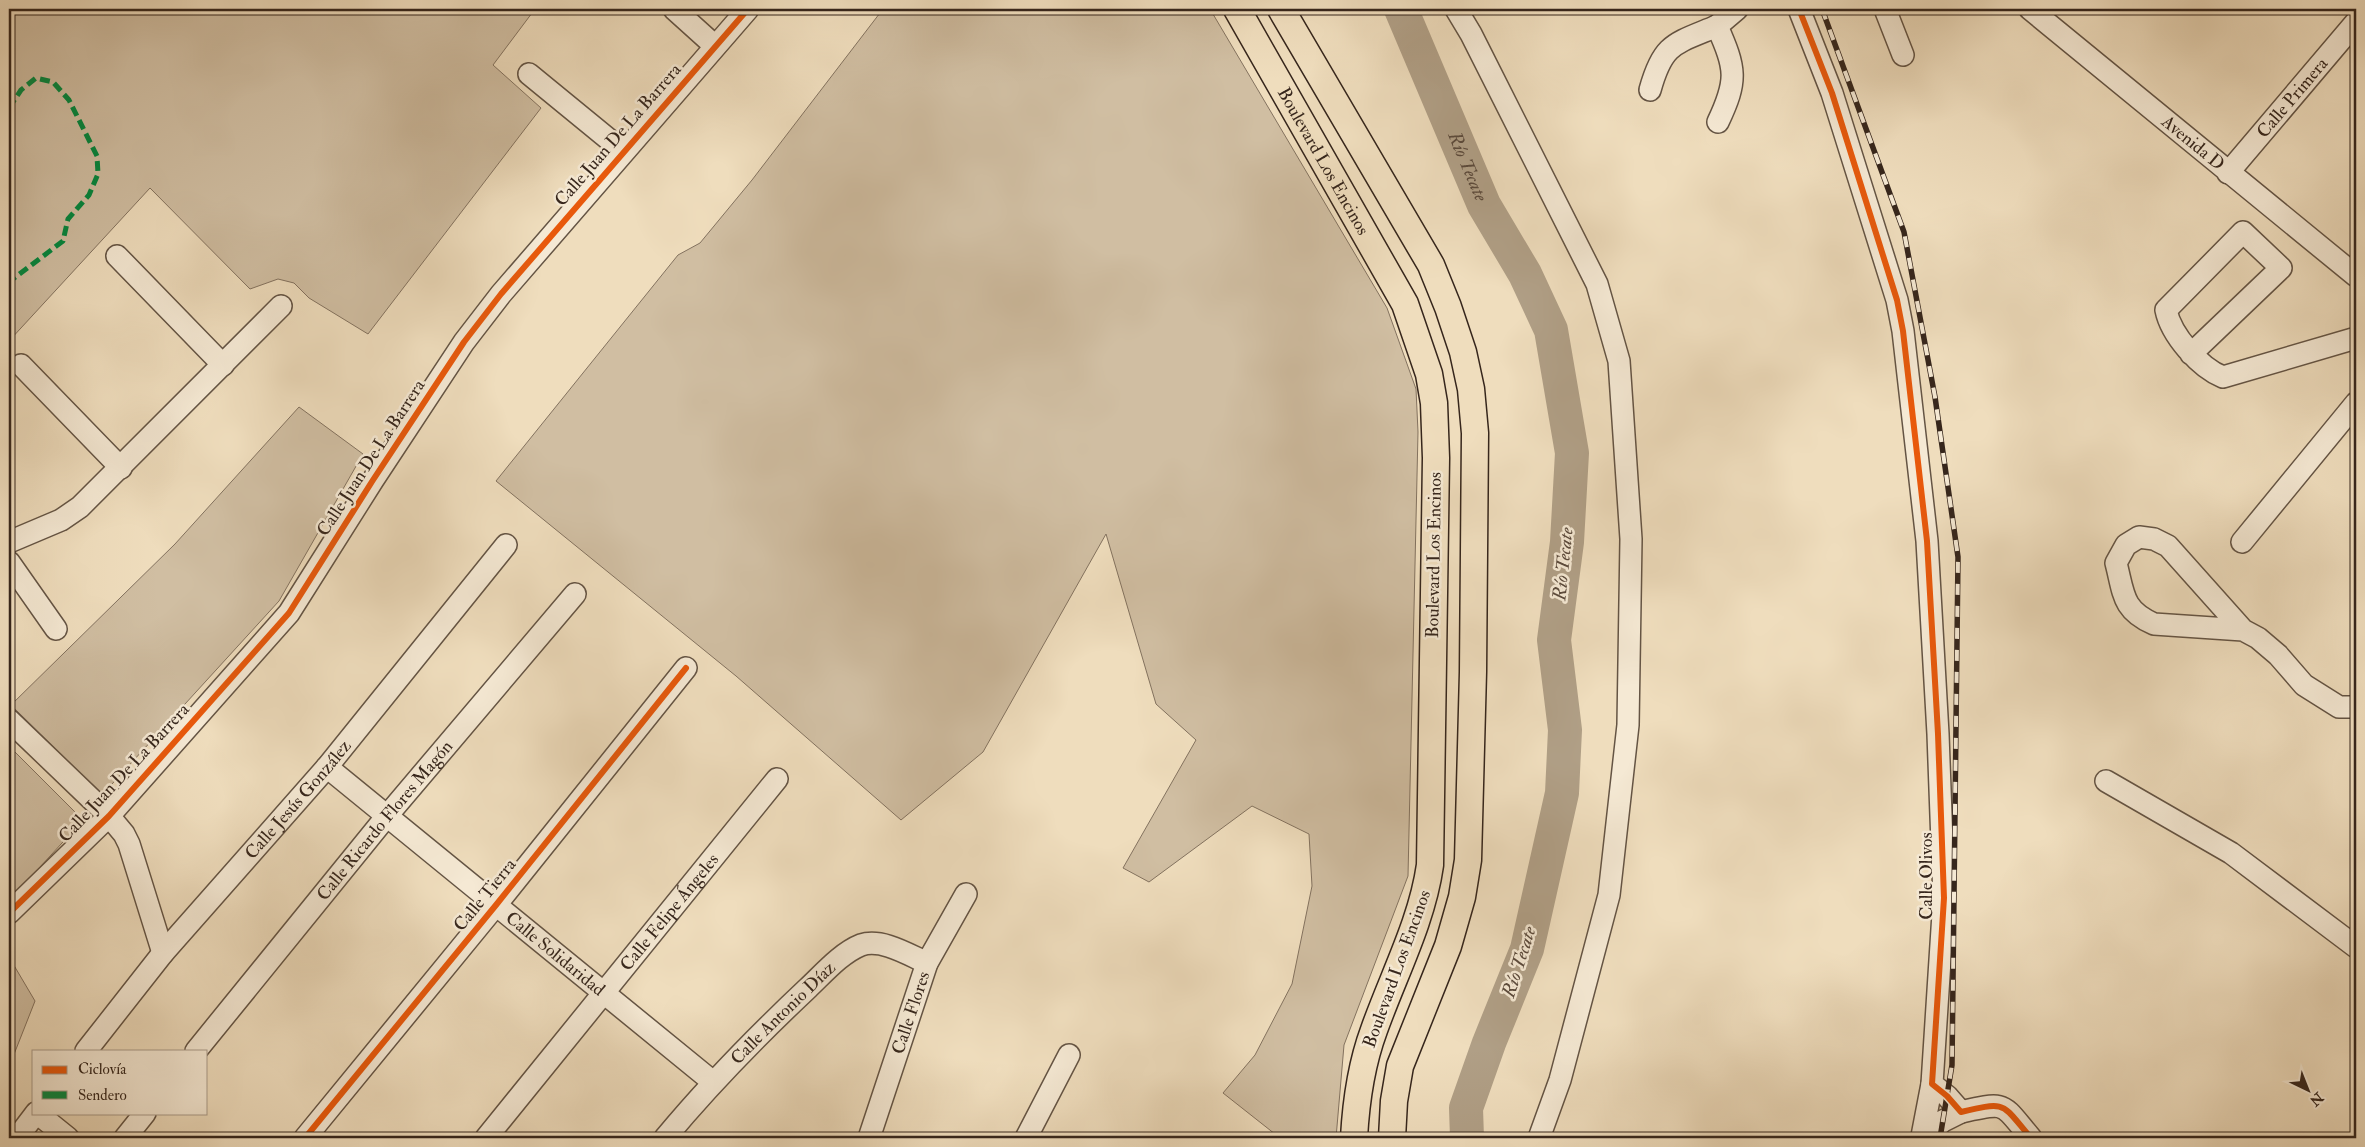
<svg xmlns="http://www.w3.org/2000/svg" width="2365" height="1147" font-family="'IM FELL Double Pica',serif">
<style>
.green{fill:#d0bea2;stroke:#83725f}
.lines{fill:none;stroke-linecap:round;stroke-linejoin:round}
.river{stroke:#b09f86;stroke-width:34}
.minor-casing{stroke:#645444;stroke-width:24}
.major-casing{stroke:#36261c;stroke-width:29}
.minor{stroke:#f5e9d4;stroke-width:21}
.major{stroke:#efddbd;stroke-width:26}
.rail-casing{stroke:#36261c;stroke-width:5.5}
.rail{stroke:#f5e9d4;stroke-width:4;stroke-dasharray:11;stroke-linecap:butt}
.quiet{stroke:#00873e;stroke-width:5;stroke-dasharray:10 5;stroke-linecap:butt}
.cycleway-casing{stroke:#f5e9d4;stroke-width:9}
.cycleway{stroke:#e8590c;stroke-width:6}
.labels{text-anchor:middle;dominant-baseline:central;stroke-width:5;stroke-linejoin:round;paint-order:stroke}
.street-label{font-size:18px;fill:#36261c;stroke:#f5e9d4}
.water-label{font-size:19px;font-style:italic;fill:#5b4a3c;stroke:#f5e9d4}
</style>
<rect width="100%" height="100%" fill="#efddbd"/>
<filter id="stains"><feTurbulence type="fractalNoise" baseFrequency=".004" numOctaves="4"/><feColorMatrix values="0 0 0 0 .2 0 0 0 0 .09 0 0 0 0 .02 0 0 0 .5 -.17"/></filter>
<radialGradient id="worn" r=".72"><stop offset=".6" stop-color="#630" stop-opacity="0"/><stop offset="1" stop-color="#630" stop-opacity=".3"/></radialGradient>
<g class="green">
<path d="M9,9h526l-42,56 48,43 -173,226 -59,-36 -15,-15 -16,-4 -28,10 -100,-101 -141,153z"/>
<path d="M883,9h327l177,299 29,81 2,43 -10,444 -64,169 -8,93h-56l-57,-45 32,-38 37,-71 20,-98 -3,-52 -57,-28 -103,76 -26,-14 73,-128 -40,-36 -50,-170 -123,218 -82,68 -165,-144 -240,-195 182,-226 22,-12 52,-63z"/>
<path d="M299,407l64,47 -84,147 -177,194 -91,-90 164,-161z"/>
<path d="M9,748l6,4 68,68 -74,81z"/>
<path d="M9,957l26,44 -26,66z"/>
</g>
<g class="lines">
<path class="river" id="s1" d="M1401,9l83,196 41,69 26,56 21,123 -5,89 -13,98 11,90 -3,63 -35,156 -38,94 -23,65 1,30"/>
<defs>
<g id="minor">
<path d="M674,9l41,37"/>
<path d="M1456,9l15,25 126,250 22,77 12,178 -3,186 -19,170 -49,185 -21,58"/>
<path d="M1799,9l33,84 65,207 6,31 24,210 11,193 6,164 -12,186 15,12 14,16c47,-11 40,-9 70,26"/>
<path d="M1885,9l18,46"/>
<path id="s2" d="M2030,9l326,267"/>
<path d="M529,74l94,77"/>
<path d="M1650,90c13,-47 24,-46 67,-64"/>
<path d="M1718,122c20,-42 18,-53 -1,-96l20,-17"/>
<path id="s3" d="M2228,173l128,-151"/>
<path d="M117,256l106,109"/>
<path d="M2191,354l90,-86 -38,-36 -77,78c5,25 34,58 57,67l133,-39"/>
<path d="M21,365l100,103"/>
<path d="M9,542l52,-22 19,-13 201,-201"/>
<path d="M2242,542l114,-139"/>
<path d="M9,562l47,67"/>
<path d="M2243,630l-89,-6c-32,-14 -30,-30 -38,-61l10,-18 13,-8 15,2 14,7 75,84 15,8 20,17 26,30 35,22h17"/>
<path d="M9,720l100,96 15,18 5,10 34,109"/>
<path id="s4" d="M327,767l386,315"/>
<path d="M2106,781l125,72 125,94"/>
<path d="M9,913l100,-97 180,-203 84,-133 91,-138 37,-48 247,-285"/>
<path id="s5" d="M86,1051l77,-98 164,-186 179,-222"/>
<path id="s6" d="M196,1051l190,-234 189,-223"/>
<path d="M37,1113l31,25"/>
<path d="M1922,1136l10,-52"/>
<path d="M17,1138l19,-25"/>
<path d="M125,1138l20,-25"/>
<path d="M305,1138l191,-233 190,-237"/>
<path id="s7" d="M486,1138l291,-359"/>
<path id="s8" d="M665,1138c44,-53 92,-102 143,-150 15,-14 33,-35 53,-43 21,-7 48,10 66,18"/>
<path id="s9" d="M869,1138l58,-175 39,-69"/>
<path d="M1026,1138l43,-83"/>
<path d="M1922,1138l21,-17 18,-9"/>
</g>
<g id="major">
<path id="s10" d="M1237,9l168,295 24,70 5,29 2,55 -6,407c-8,57 -37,111 -56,165 -13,35 -18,71 -20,108"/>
<path d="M1281,9l150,256 17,42 15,45 8,37 4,44 -2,239 -5,188 -6,37 -14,49 -48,120 -6,35 -2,37"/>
</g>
</defs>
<use href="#minor" class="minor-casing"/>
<use href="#major" class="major-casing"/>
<use href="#minor" class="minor"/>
<use href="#major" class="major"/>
<defs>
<path id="rail" d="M1822,9l82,223 31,165 23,160 -6,508 -12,73"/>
</defs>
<use href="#rail" class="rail-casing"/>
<use href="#rail" class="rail"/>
<path class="quiet" d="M9,108l12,-18 15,-12 17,4 16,18 28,56 1,18 -9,21 -21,24 -5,22 -54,41"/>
<defs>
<g id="cycleway">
<path d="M1799,9l33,84 65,207 6,31 24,210 11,193 6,164 -12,186 15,12 14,16c47,-11 40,-9 70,26"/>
<path d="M9,913l100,-97 180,-203 84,-133 91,-138 37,-48 247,-285"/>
<path d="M305,1138l191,-233 190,-237"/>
</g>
</defs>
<use href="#cycleway" class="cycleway-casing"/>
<use href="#cycleway" class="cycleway"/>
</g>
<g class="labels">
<g class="street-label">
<text stroke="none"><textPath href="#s3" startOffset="99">Calle Primera</textPath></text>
<text transform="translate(618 135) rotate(-49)">Calle Juan De La Barrera</text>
<text stroke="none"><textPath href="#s2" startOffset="211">Avenida D</textPath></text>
<text stroke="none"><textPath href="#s10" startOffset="175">Boulevard Los Encinos</textPath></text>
<text transform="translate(371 458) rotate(-57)">Calle Juan De La Barrera</text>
<text transform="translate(1434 555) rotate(-89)">Boulevard Los Encinos</text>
<text transform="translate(124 773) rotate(-47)">Calle Juan De La Barrera</text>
<text stroke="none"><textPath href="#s5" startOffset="329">Calle Jesús González</textPath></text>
<text stroke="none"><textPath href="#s6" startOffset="298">Calle Ricardo Flores Magón</textPath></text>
<text transform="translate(1926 876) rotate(-90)">Calle Olivos</text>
<text transform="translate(485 895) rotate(-51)">Calle Tierra</text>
<text stroke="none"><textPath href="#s7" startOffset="291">Calle Felipe Ángeles</textPath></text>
<text stroke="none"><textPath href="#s4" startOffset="295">Calle Solidaridad</textPath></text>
<text transform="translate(1397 969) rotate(-70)">Boulevard Los Encinos</text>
<text stroke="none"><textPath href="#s8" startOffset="172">Calle Antonio Díaz</textPath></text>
<text stroke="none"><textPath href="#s9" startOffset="132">Calle Flores</textPath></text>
</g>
<g class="water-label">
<text stroke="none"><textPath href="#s1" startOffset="171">Río Tecate</textPath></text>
<text transform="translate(1563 564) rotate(-84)">Río Tecate</text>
<text transform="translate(1519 962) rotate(-72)">Río Tecate</text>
</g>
</g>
<rect width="2365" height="1147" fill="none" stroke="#efddbd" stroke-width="30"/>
<rect x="10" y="10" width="2345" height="1127" fill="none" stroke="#36261c" stroke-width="2.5"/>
<rect x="15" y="15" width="2335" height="1117" fill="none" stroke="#36261c"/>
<rect x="32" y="1050" width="175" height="65" fill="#f5e9d4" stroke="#a99b8a"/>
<rect x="42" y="1066" width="25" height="8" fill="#e8590c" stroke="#a99b8a"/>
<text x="78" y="1074" font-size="15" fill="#36261c">Ciclovía</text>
<rect x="42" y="1091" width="25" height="8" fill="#00873e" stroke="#a99b8a"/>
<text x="78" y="1100" font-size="15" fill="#36261c">Sendero</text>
<g transform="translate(2308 1090) rotate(137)" stroke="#f5e9d4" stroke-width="4" paint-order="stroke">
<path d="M0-4L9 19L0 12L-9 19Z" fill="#36261c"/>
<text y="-8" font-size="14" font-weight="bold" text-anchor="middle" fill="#36261c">N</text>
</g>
<rect width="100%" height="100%" filter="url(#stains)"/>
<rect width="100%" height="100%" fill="url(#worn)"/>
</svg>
